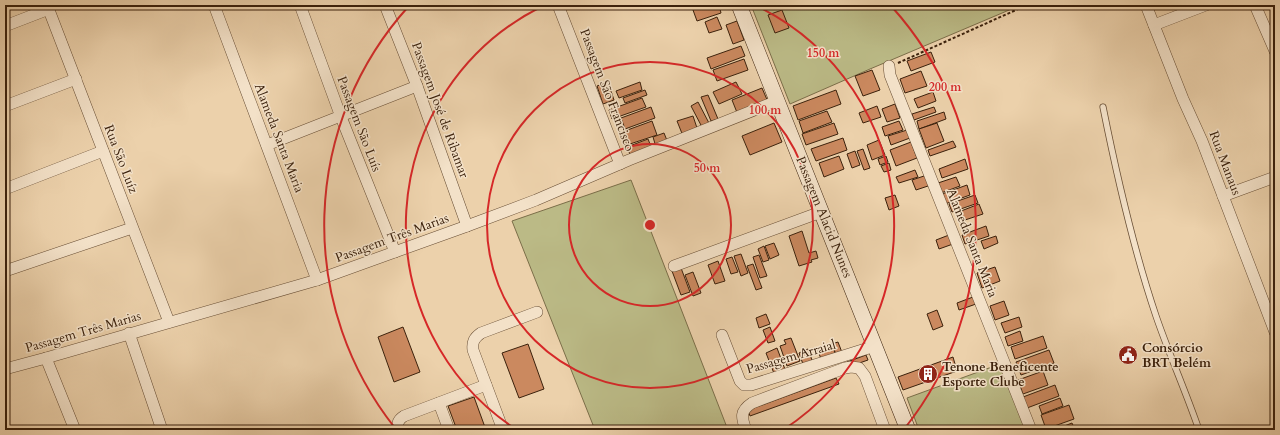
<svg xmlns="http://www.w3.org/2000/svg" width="1280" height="435" font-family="Cardo,serif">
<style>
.green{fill:#bbba86;stroke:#7b6e49}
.building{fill:#cb895f;stroke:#3b210c}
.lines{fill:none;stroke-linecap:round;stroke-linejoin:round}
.lane-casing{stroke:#674d34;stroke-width:7}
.street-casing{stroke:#674d34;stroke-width:12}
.secondary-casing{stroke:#3b210c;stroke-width:16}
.path{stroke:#3b210c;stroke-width:2;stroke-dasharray:3 2;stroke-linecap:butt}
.lane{stroke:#f3e1c8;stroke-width:5.5}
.street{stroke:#f3e1c8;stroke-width:11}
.secondary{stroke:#f3e1c8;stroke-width:15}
.ring{fill:none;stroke:#d62828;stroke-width:2}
.labels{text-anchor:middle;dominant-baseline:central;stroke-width:3;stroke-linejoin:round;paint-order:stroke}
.street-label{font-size:13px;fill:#3b210c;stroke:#f3e1c8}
.poi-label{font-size:13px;font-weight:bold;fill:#3b210c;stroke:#f3e1c8;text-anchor:start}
.centre{fill:#d62828;stroke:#f3e1c8;stroke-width:2}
.ring-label{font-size:12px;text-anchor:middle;font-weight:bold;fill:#d62828;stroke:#f3e1c8;stroke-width:3;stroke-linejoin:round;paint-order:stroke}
</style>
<rect width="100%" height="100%" fill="#ecd1ab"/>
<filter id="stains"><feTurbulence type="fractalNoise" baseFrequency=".005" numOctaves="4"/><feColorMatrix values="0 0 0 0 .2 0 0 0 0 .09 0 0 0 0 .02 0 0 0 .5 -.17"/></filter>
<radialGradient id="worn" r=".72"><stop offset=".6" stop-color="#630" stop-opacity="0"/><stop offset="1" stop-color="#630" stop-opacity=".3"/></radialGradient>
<g class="green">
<path d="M751,5h270l-151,64 -80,35z"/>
<path d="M631,180l97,250h-133l-83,-209z"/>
<path d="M1000,364l26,66h-107l-12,-32z"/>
</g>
<g class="building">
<path d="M707,5h12l2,8 -24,8 -4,-11z"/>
<path d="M782,10l7,18 -14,5 -7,-18z"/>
<path d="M717,17l5,12 -13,4 -4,-11z"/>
<path d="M737,21l7,19 -11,4 -7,-19z"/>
<path d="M741,46l4,10 -34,13 -4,-11z"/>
<path d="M931,52l4,10 -24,9 -4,-10z"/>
<path d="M744,59l4,11 -31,11 -4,-11z"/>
<path d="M872,70l8,20 -17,6 -8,-20z"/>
<path d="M921,71l6,15 -22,7 -5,-14z"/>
<path d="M608,82l6,18 -11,4 -6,-18z"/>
<path d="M640,82l2,8 -23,8 -3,-7z"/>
<path d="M736,82l6,12 -23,10 -6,-12z"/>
<path d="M762,88l6,14 -30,13 -6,-15z"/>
<path d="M645,90l2,5 -22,8 -2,-5z"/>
<path d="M836,90l5,14 -43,16 -5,-14z"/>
<path d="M933,92l3,9 -18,7 -4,-9z"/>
<path d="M708,95l10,24 -7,2 -10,-24z"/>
<path d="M642,98l4,9 -34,12 -3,-9z"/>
<path d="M698,102l12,23 -7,4 -12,-23z"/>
<path d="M895,104l5,14 -13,4 -5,-13z"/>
<path d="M877,106l4,11 -18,6 -4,-10z"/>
<path d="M651,107l4,11 -30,11 -4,-11z"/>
<path d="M934,107l2,5 -22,8 -2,-6z"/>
<path d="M827,111l5,11 -29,11 -4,-12z"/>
<path d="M944,112l2,7 -27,10 -2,-8z"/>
<path d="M693,116l5,15 -15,5 -6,-15z"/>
<path d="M652,121l5,14 -30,10 -5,-13z"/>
<path d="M899,121l4,9 -18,6 -3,-9z"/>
<path d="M774,123l8,19 -32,13 -8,-19z"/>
<path d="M834,123l4,11 -32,11 -4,-11z"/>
<path d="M937,123l7,18 -18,7 -7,-19z"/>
<path d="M907,130l3,8 -19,7 -3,-9z"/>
<path d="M664,133l4,10 -12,4 -3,-10z"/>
<path d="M843,138l4,12 -31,11 -5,-12z"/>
<path d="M648,139l4,10 -21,8 -4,-10z"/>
<path d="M879,140l6,15 -13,5 -5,-15z"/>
<path d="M953,141l3,6 -26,9 -2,-6z"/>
<path d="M911,142l6,16 -21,8 -6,-16z"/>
<path d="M863,149l7,19 -6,2 -7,-19z"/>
<path d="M855,151l5,14 -8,3 -5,-14z"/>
<path d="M839,156l5,13 -20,8 -5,-14z"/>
<path d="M886,156l2,6 -8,3 -2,-6z"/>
<path d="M965,159l3,10 -26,9 -3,-9z"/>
<path d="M889,163l2,7 -7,2 -3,-6z"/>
<path d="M915,170l3,7 -19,6 -3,-6z"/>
<path d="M927,175l4,10 -15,5 -4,-10z"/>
<path d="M956,177l4,9 -19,7 -3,-10z"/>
<path d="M967,185l3,10 -25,9 -3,-10z"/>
<path d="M895,195l4,11 -10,4 -4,-12z"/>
<path d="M975,195l3,8 -26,9 -3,-8z"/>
<path d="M979,204l4,10 -24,8 -3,-9z"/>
<path d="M986,226l3,10 -24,8 -3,-9z"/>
<path d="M802,231l7,22 7,-2 2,7 -7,2 1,2 -13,4 -10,-30z"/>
<path d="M949,235l4,9 -14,5 -3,-9z"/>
<path d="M996,236l2,7 -14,6 -3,-8z"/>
<path d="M774,243l5,12 -9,4 -5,-13z"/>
<path d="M764,246l5,14 -6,2 -5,-13z"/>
<path d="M741,254l7,19 -7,3 -7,-20z"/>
<path d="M759,255l8,21 -7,2 -7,-21z"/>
<path d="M732,257l6,15 -7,2 -5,-15z"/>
<path d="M718,261l7,20 -10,3 -7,-19z"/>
<path d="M753,264l9,24 -6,2 -9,-24z"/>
<path d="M995,267l5,14 -18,7 -5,-15z"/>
<path d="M681,268l9,24 -9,3 -9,-24z"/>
<path d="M693,272l8,21 -8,3 -8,-21z"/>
<path d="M973,297l3,7 -17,6 -2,-7z"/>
<path d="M1004,301l5,14 -14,5 -5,-14z"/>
<path d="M937,310l6,16 -10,4 -6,-16z"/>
<path d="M766,314l4,10 -11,4 -3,-10z"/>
<path d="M1019,317l3,10 -17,6 -4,-10z"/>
<path d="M403,327l17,45 -26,10 -16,-45z"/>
<path d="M770,327l5,14 -7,2 -5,-13z"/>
<path d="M1020,331l3,10 -15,5 -3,-9z"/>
<path d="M1043,336l4,12 -32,11 -4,-12z"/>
<path d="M791,338l9,23 -13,5 -7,-20 6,-2 -2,-4z"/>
<path d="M838,342l5,13 -6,2 -5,-13z"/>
<path d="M832,343l4,14 -14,4 -5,-12z"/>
<path d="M528,344l16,45 -25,9 -17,-45z"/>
<path d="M777,348l9,24 -11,4 -9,-23z"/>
<path d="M808,349l5,14 -9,4 -5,-14z"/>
<path d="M1049,350l5,13 -33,12 -5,-13z"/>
<path d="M866,355l2,5 -20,7 -1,-5z"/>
<path d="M953,357l4,14 -54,19 -5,-13z"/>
<path d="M1043,371l5,14 -25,9 -5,-14z"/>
<path d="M836,378l3,6 -89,32 -2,-6z"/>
<path d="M1055,385l4,11 -32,12 -4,-11z"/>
<path d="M474,397l12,33h-29l-9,-24z"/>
<path d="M1060,398l3,8 -21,8 -3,-8z"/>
<path d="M1069,405l5,14 -28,10 -5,-14z"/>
<path d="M1072,423l3,7h-21z"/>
</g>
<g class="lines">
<defs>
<path id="lane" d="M1103,107c14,70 30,141 53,209 13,38 30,76 43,114"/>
<g id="street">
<path d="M47,5l122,317"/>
<path d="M214,5l103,275"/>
<path d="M300,5l41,112 54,135"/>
<path d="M385,5l32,81 50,140"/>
<path d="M558,5l62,159"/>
<path d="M1146,5l37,94 19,42 73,191"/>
<path d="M1255,5l20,46"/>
<path d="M1154,25l52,-20"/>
<path d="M5,26l44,-17"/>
<path d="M889,66l1,9 141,355"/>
<path d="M5,106l71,-27"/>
<path d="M267,145l150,-59"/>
<path d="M5,189l98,-38"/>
<path d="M1223,196l52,-19"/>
<path d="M674,266l147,-54"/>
<path d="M5,271l127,-43"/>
<path d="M129,333l33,97"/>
<path d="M722,335l18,46 4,4h7l124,-39"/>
<path d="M46,358l29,72"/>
<path d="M5,369l41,-11 271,-78 150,-54 69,-26 93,-40 148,-59"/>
<path d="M439,403l10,27"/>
<path d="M398,430c-1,-7 0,-10 6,-14l82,-31"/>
<path d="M503,430l-30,-80c-1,-8 1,-12 8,-17l56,-21"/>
<path d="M746,430c-5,-13 -6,-19 6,-27l93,-35 6,-1 8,1 6,8 20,54"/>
</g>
<path id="secondary" d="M739,5l169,425"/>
</defs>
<use href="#lane" class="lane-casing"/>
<use href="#street" class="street-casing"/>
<use href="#secondary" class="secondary-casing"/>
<path class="path" d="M898,63l129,-58"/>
<use href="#lane" class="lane"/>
<use href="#street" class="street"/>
<use href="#secondary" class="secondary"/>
</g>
<g class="ring">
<circle cx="650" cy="225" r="81"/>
<circle cx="650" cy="225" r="163"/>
<path d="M517 430A244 244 0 0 1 543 6M757 6A244 244 0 0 1 783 430"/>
<path d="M395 428A326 326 0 0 1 408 7M892 7A326 326 0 0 1 905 428"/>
</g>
<defs>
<symbol id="civic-disc" viewBox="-11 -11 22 22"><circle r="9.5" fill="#8f2418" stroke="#f3e1c8"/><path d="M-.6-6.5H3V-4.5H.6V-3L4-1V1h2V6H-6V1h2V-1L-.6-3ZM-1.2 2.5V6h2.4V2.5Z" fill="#fff"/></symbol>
<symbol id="building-disc" viewBox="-11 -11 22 22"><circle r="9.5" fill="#8f2418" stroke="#f3e1c8"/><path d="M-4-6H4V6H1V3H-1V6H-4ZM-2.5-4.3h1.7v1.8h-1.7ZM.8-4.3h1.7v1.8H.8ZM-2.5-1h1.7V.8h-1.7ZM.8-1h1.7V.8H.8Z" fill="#fff"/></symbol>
</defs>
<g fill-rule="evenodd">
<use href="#civic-disc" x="1117" y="344" width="22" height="22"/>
<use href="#building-disc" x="917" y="363" width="22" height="22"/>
</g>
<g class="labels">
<g class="street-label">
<text transform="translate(607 90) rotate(69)">Passagem São Francisco</text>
<text transform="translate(440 110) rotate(70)">Passagem José de Ribamar</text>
<text transform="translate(359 124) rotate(69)">Passagem São Luís</text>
<text transform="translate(279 138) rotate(69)">Alameda Santa Maria</text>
<text transform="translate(121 159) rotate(69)">Rua São Luíz</text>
<text transform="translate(1225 163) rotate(69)">Rua Manaus</text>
<text transform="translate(824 217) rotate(68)">Passagem Alacid Nunes</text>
<text transform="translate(392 238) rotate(-20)">Passagem Três Marias</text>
<text transform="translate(972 243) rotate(68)">Alameda Santa Maria</text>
<text transform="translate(83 332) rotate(-16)">Passagem Três Marias</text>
<text transform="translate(791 357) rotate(-16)">Passagem Arraial</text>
</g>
<g class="poi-label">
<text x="1142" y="348">Consórcio<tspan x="1142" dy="15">BRT Belém</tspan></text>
<text x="942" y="367">Tenone Beneficente<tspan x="942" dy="15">Esporte Clube</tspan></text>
</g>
</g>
<circle cx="650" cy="225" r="6" class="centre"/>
<g class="ring-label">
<text x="823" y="57">150 m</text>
<text x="945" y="91">200 m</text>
<text x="765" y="114">100 m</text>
<text x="707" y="172">50 m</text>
</g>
<rect width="1280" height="435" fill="none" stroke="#ecd1ab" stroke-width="20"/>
<rect x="6" y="6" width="1268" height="423" fill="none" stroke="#3b210c" stroke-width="2"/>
<rect x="10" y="10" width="1260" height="415" fill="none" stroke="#3b210c"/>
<rect width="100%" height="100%" filter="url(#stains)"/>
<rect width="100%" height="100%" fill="url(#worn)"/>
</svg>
